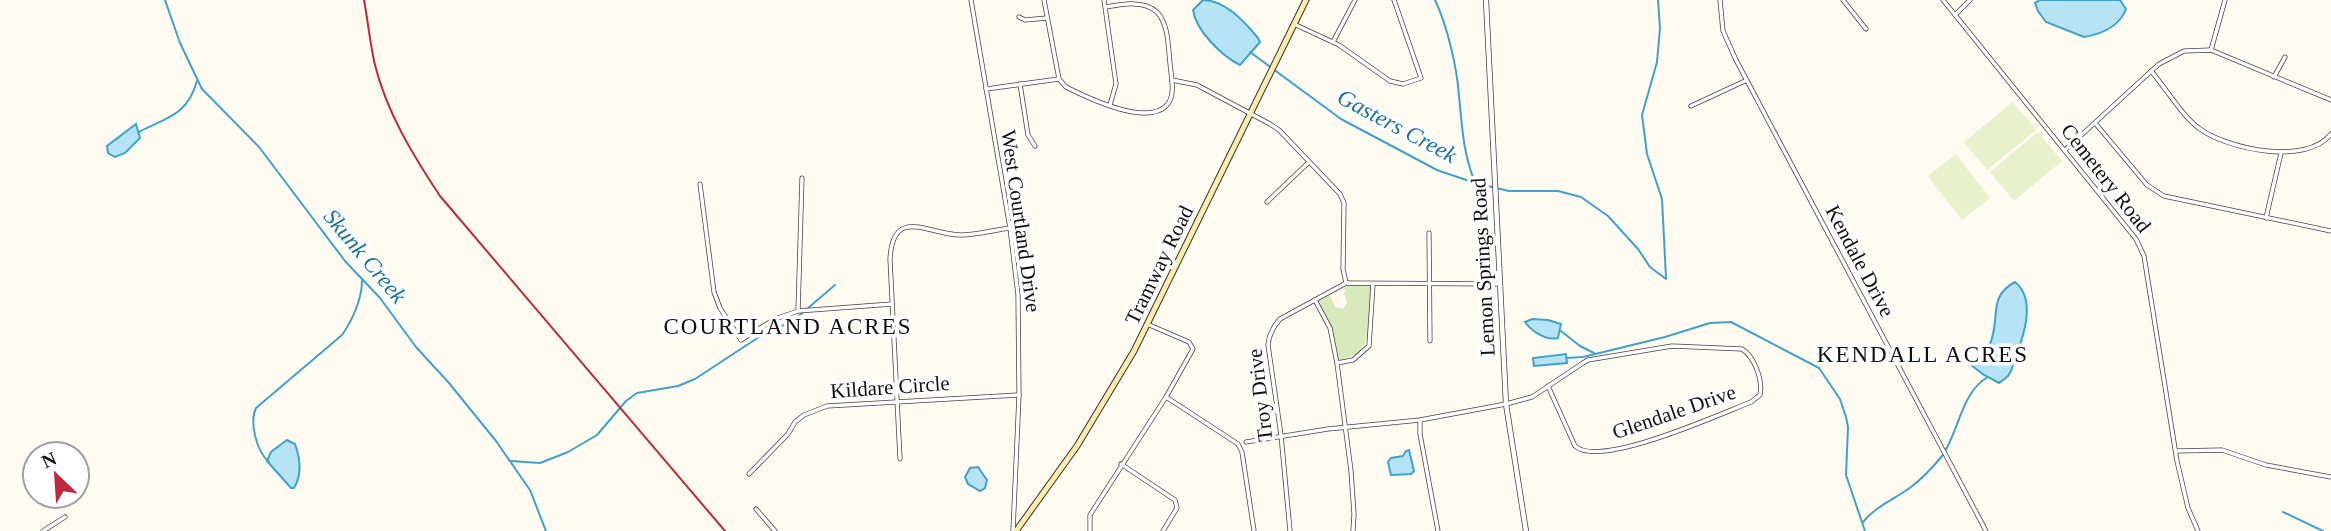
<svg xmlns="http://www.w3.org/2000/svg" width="2331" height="531" font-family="Georgia,serif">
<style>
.green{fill:#d8e9bb}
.pitch{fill:#e8f0cc}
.water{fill:#b7e4f5;stroke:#3fa2cb;stroke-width:2}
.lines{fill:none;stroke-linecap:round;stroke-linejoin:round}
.stream{stroke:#3fa2cb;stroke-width:2}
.minor-casing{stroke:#424242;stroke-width:5}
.tertiary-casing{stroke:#424242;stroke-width:6}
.secondary-casing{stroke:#313131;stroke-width:7}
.minor{stroke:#fff;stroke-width:3.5}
.tertiary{stroke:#fff;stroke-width:4.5}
.secondary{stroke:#fdecad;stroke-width:5}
.rail{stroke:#bd283f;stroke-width:2}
.labels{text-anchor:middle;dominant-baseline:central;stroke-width:7;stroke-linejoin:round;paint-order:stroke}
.street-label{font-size:21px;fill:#0f0f0f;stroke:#fff}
.water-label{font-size:23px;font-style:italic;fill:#1973a0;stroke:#fff}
.neighbourhood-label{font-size:23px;letter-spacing:2px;fill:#0f0f0f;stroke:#fff}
</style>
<rect width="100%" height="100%" fill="#fffbf1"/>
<path class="green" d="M1346,286h25c-2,31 7,69 -33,74l-6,-33 -15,-27 12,-6 6,13 8,2 4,-6 -3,-10 2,-2 -4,-3z"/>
<g class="pitch">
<path d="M2013,102l23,28 -49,40 -23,-28z"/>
<path d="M2038,132l24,29 -48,40 -24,-29z"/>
<path d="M1956,154l34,44 -28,22 -34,-44z"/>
</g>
<g class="water">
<path d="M1203,0c22,0 42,22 55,38l2,4 -20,23c-18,-9 -44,-34 -47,-55z"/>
<path d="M2040,0h80l6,9c-7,18 -24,25 -42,28l-38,-15 -8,-11 -3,-8z"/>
<path d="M136,124l4,14 -15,15 -10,4 -7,-4 -1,-7z"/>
<path d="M2015,282c25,20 4,65 -4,89l-3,5 -9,7 -15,-8 -13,-10c6,-6 16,-13 19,-21 11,-26 -3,-47 25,-62z"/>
<path d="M1532,319l16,1 13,4 -3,14c-11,3 -26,-6 -33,-16z"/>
<path d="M1566,354l1,9 -33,3 -1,-8z"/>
<path d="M287,440l8,4c5,14 7,31 -1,44h-3l-24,-27 4,-9z"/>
<path d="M1409,450l5,21 -3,3 -20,1 -3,-13 3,-4 12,-2 3,-5z"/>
<path d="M978,467l9,13 -2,8 -5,3 -12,-7 -3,-7 5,-9z"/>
</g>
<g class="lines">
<g class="stream">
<path d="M165,0l15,43 22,46 57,58 86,114 35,37 36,49 33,36 47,58 34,49 16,41"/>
<path d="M1435,0c12,25 22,67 24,96 3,29 4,58 16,86"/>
<path d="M1658,0l2,28 -3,34 -15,53 5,39 15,45 4,79"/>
<path d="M1250,52l91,67 96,51 38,13 34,8h49l23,6 27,19 30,33 12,18 16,12"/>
<path d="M139,132c28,-15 48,-16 58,-51"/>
<path d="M1561,331l19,15 14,7"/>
<path d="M1566,358l17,-1 82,-20 45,-14 21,-1 88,46 21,31 6,18 2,10 -2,48 19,56"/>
<path d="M511,461l29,2 28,-11 29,-17 29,-34 11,-8 41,-7 17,-7 64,-42 35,-17 41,-35"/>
<path d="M269,462c-12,-10 -20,-39 -13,-54l86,-73c10,-14 20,-36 20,-54"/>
<path d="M2283,512l40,19"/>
<path d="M1863,522c13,-16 32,-23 48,-35 12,-9 22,-20 31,-31 17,-24 19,-64 46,-79"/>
</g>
<defs>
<g id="minor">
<path d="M971,0l39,228 8,67 1,100 -6,136"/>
<path d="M1044,0l15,79 7,8c22,11 81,40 101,18 9,-10 4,-29 3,-42 -2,-16 -1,-38 -13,-51 -13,-12 -34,-8 -51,-5"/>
<path d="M1104,0l12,84 -6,21"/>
<path d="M1720,0l3,31 13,29 250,471"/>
<path d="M1843,0l23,29"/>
<path d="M1943,0l193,239 8,17 33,205 11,47 10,23"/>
<path d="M1955,15l15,-15"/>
<path d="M1019,17l6,3 22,-2"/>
<path d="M1294,24l45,21 51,36 13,3 18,-6 -27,-78"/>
<path d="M1333,42l22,-42"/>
<path d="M2211,50l14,-50"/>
<path d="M2151,71c15,17 31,45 49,58 28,20 106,37 131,5"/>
<path d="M2274,77l11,-20"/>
<path d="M1172,80l25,5 73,39 9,6 61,64 4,9 -1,66 3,14"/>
<path d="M1020,84l8,51 7,11"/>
<path d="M986,89l73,-10"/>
<path d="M1691,106l56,-26"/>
<path d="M2095,123l52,62 17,11 167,35"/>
<path d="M2065,150l94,-86 25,-13 27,-1 120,50"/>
<path d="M700,184l14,108 6,16 21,32 34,-21 23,-8 94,-7"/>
<path d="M1267,202l42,-40"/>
<path d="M2266,218l15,-65"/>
<path d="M1429,233l1,108"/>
<path d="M1315,300l15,28 7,35 14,108 3,43 -1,17"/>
<path d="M798,311l4,-133"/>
<path d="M1337,363l16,-3 16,-14 4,-62"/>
<path d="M1166,397l72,47 4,8 12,79"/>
<path d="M1420,420v14l18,97"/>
<path d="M1246,442l82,-13 92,-9 86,-16 26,-7 51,-34 5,-3 84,-14 70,3c13,8 21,32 18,46l-9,7c-31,12 -152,67 -176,44l-27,-60"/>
<path d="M2176,451l46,-1 44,15 65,12"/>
<path d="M900,459l-10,-200c3,-54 39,-24 71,-24 16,0 33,-5 49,-7"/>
<path d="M1121,464l54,36 2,8 -14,23"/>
<path d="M749,474l39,-40 7,-12 9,-7 23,-9 192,-11"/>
<path d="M756,509l19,22"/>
<path d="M43,531l22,-14"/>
<path d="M1090,531v-16l76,-118 27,-48 -4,-7 -42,-18"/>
<path d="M1290,531l-9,-96 -13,-90c1,-11 5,-18 12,-26l66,-36 154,1"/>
</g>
<path id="tertiary" d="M1486,0l20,404 20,127"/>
<path id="secondary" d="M1016,531l61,-85 57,-95 172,-351"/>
</defs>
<use href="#minor" class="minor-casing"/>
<use href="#tertiary" class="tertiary-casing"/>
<use href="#secondary" class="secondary-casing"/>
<use href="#minor" class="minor"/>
<use href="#tertiary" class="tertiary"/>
<use href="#secondary" class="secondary"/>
<path class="rail" d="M364,0c4,21 6,44 11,65 12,48 38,90 65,131l285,335"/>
</g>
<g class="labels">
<g class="street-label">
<text transform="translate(2106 178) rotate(52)">Cemetery Road</text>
<text transform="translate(1021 221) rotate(82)">West Courtland Drive</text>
<text transform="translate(1860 261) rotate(62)">Kendale Drive</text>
<text transform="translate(1159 265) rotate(-64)">Tramway Road</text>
<text transform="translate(1483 267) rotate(-93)">Lemon Springs Road</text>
<text transform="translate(890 387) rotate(-4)">Kildare Circle</text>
<text transform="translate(1260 395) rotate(-97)">Troy Drive</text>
<text transform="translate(1674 412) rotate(-19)">Glendale Drive</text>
</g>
<g class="water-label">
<text transform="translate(1397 126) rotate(28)">Gasters Creek</text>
<text transform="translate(365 256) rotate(50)">Skunk Creek</text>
</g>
<g class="neighbourhood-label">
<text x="788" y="326">COURTLAND ACRES</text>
<text x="1923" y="354">KENDALL ACRES</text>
</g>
</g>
<g transform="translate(56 475) rotate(335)"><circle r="33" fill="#ffffff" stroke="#9f9f9f" stroke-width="2"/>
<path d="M0-5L12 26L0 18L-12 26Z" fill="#bd283f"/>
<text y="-10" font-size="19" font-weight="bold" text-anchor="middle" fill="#0f0f0f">N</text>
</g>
</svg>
